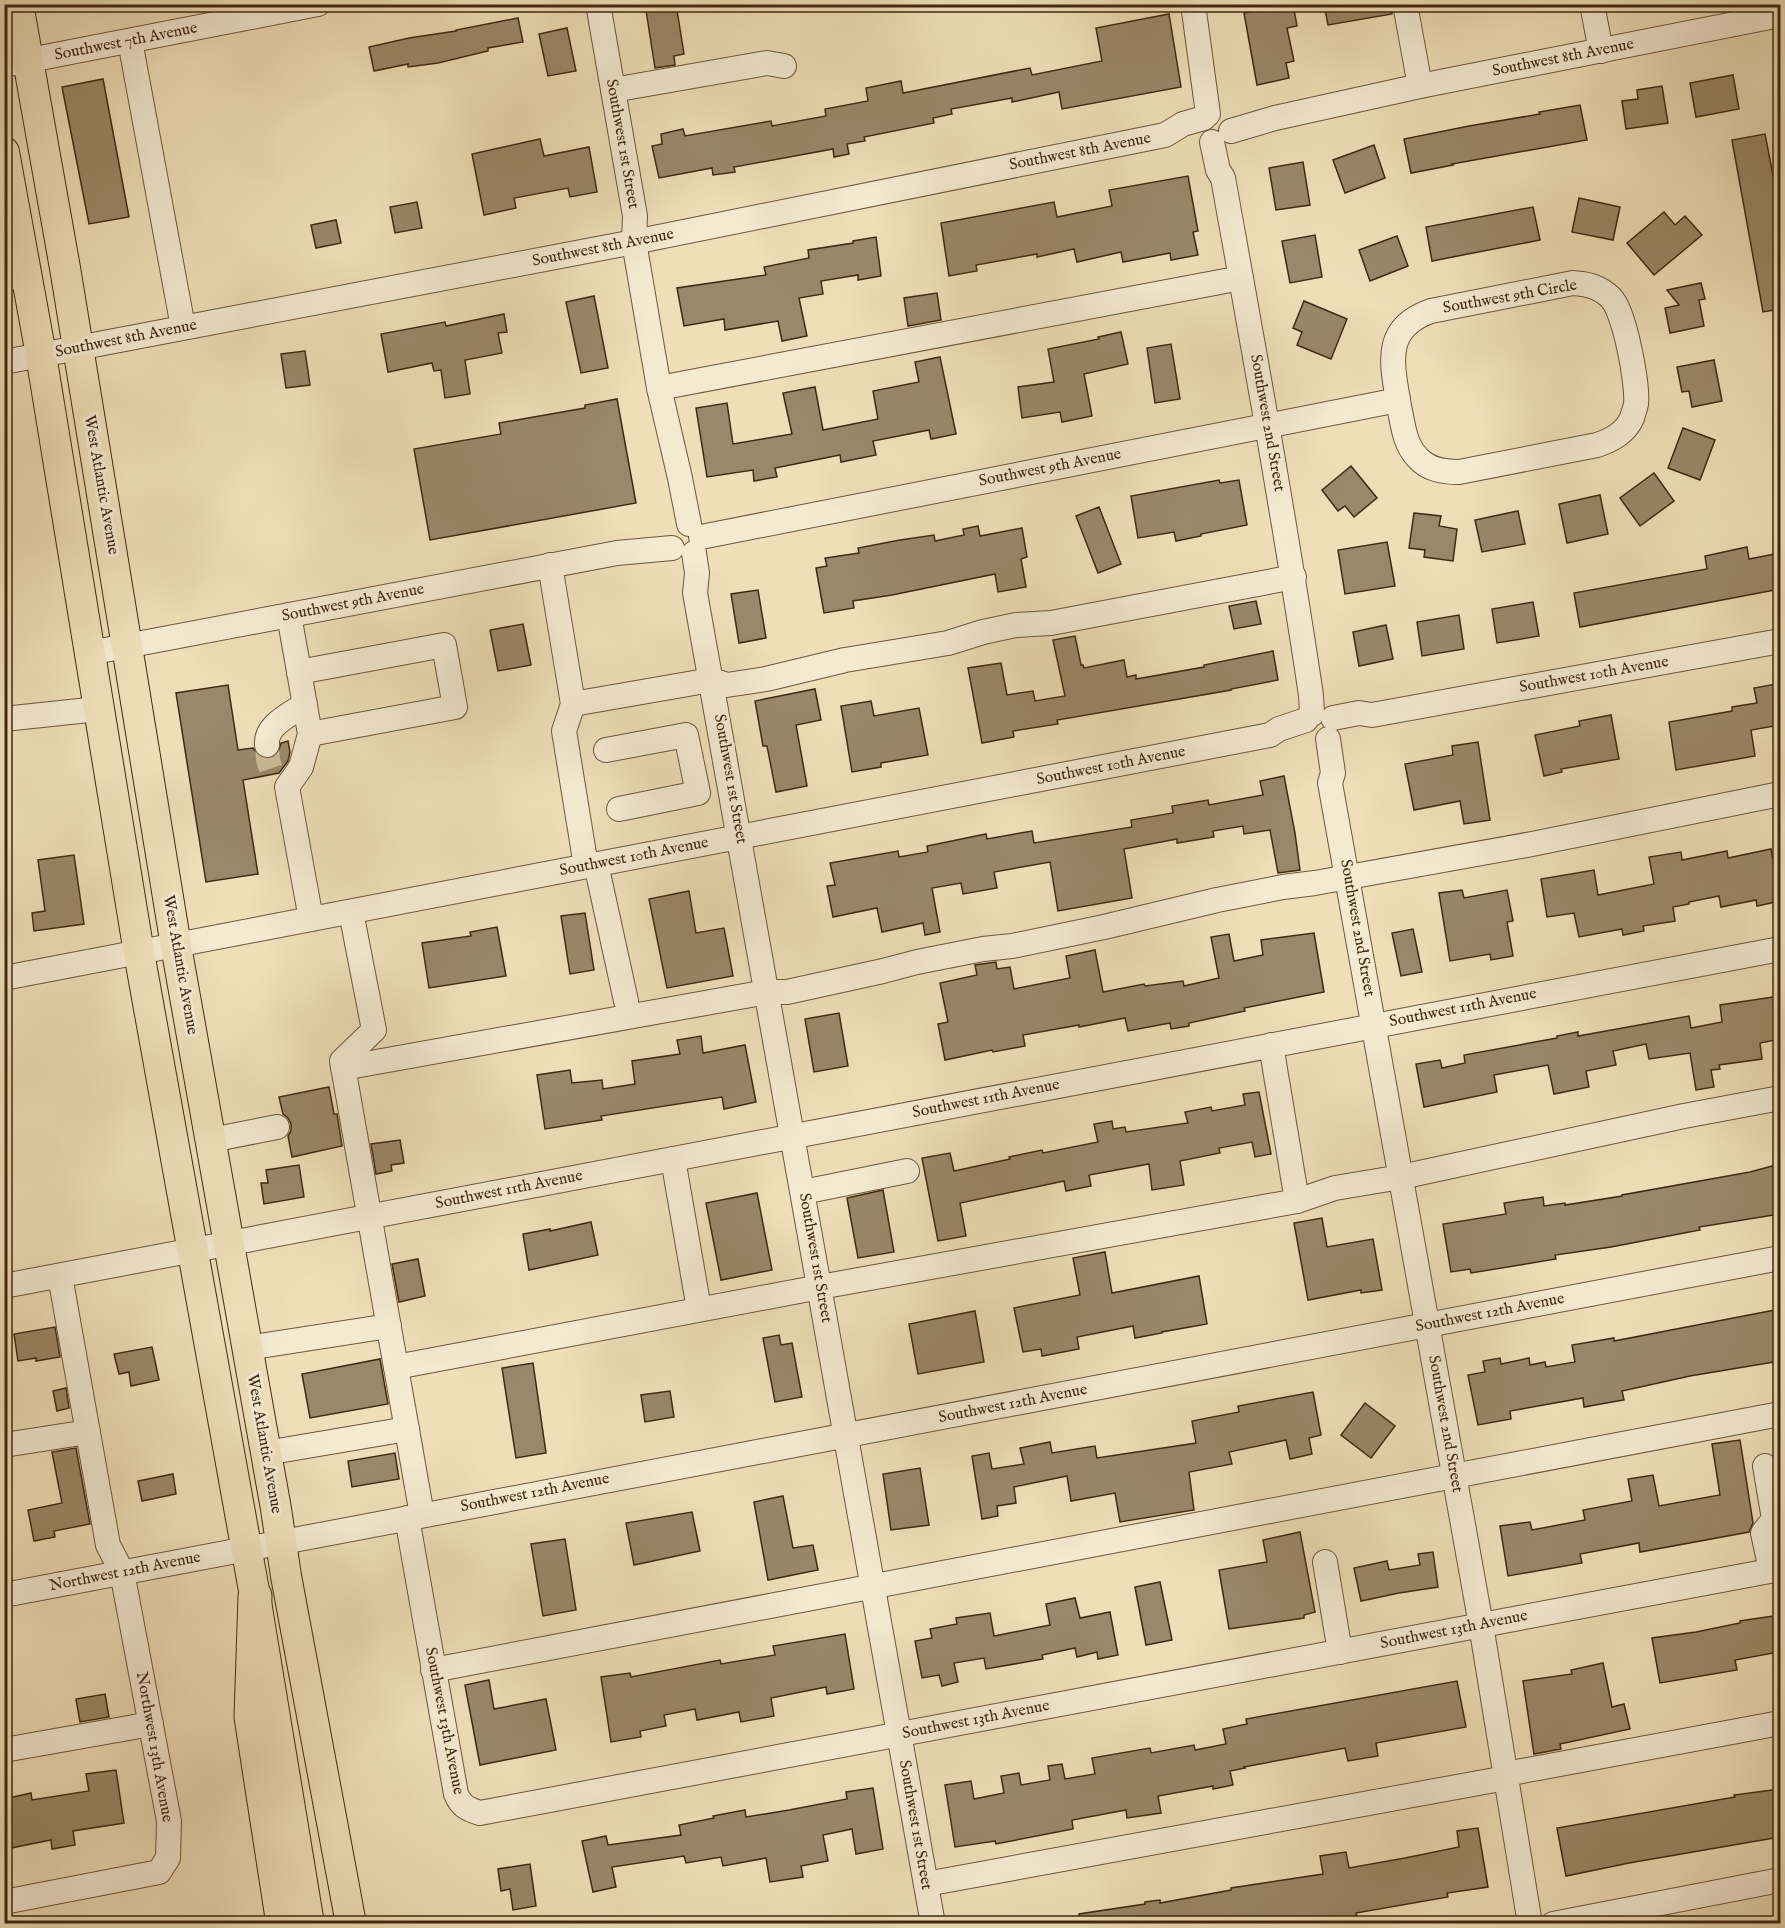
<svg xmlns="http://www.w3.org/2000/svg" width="1785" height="1928" font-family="'IM FELL English',serif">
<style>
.building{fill:#9a8868;stroke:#402911;stroke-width:1.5}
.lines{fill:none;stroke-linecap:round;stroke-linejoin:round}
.minor-tunnel{stroke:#cbbb97;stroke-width:24;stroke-dasharray:24 12;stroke-linecap:butt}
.minor-casing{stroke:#6c563b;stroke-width:26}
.major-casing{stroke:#402911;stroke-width:32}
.highway-casing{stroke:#402911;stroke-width:35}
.minor{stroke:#f4ead2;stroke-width:24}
.major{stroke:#eedfb9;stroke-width:30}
.highway{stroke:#eedfb9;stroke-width:33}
.labels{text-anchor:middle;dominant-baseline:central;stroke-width:6;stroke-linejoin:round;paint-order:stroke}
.street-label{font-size:16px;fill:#402911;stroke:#f4ead2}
</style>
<rect width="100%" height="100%" fill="#eedfb9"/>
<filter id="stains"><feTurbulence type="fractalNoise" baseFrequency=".00333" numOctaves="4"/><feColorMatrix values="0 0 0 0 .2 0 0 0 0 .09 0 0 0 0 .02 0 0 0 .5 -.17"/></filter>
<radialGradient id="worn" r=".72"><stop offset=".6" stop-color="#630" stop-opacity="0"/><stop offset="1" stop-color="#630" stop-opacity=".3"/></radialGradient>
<g class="building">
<path d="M645,4h31l8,50 -10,2 1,9 -20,3z"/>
<path d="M1264,4h29l4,22 -10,2 7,33 -8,2 3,15 -32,7 -13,-72 21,-4z"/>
<path d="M1324,4h67l1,10 -64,11z"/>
<path d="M1169,14l12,73 -119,22 -3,-17 -47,10v-4l-61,11 1,5 -19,4 1,5 -70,14 1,4 -18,3 2,10 -15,3 -1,-8 -99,18 1,5 -22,3 -1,-7 -53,10 -7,-32 10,-2 -1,-10 22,-5 2,7 86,-15 1,5 54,-10 -1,-7 43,-8 -2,-13 35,-7 2,12 127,-25 2,7 70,-14 -6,-33z"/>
<path d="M518,18l5,24 -35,6v3l-50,12 -30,4v-3l-34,7 -5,-24 40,-9 47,-7v-1z"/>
<path d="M567,28l9,43 -28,5 -9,-42z"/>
<path d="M1733,75l6,34 -43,8 -6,-34z"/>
<path d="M103,79l26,138 -40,7 -27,-137z"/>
<path d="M1662,86l6,37 -42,6 -4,-28 16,-2 -1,-9z"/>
<path d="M1580,105l7,35 -135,24 1,1 -42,8 -7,-34 65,-13 71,-12 -1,-2z"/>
<path d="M1765,134l13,67h2v26l-5,1 5,25v56l-17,3 -31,-172z"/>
<path d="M540,139l4,17 45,-9 8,45 -27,5 -2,-9 -54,10 2,10 -32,7 -12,-61z"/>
<path d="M1374,145l11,33 -40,15 -12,-33z"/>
<path d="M1303,162l7,43 -34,5 -7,-42z"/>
<path d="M1188,176l10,55 -5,1 5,23 -27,5 -1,-7 -47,9 -2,-10 -44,10 -3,-13 -37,8v-3l-61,11 1,6 -28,5 -8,-53 113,-21 3,15 55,-11 -3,-16z"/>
<path d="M1579,198l41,9 -7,33 -41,-8z"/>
<path d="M417,202l5,26 -27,5 -5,-26z"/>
<path d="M1533,207l7,33 -108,21 -6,-34z"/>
<path d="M1664,212l11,13 10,-9 17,19 -48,40 -27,-32z"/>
<path d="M336,220l5,23 -25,5 -5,-23z"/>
<path d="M1315,235l7,42 -32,6 -8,-42z"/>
<path d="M1397,236l11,30 -38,15 -11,-31z"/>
<path d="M876,237l5,39 -23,4v-5l-37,6 2,13 -24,4 8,38 -25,5 -4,-20 -53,9 -1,-11 -40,7 -7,-38 89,-13 -2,-8 45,-9 -1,-8 45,-7v-2z"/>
<path d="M1701,283l4,16 -6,1 5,26 -34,7 -5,-25 14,-3 -12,-15z"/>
<path d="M937,293l4,27 -33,6 -4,-28z"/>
<path d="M594,296l14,72 -27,5 -15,-71z"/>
<path d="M1304,301l43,18 -16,40 -34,-14 5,-13 -9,-4z"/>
<path d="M504,314l3,18 -9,1 4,20 -37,7 5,34 -25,4 -4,-28 -7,1 -2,-8 -44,9 -7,-38 64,-12 1,4z"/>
<path d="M1121,332l7,32 -44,10 8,42 -30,6 -2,-10 -38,6 -4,-31 36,-5 -6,-33 51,-10 -1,-2z"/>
<path d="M1171,344l9,55 -25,4 -8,-55z"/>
<path d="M305,351l5,34 -24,3 -5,-34z"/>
<path d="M940,357l16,77 -25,5 -2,-9 -56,11 3,14 -35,7 -1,-7 -65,13 2,9 -23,4 -1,-11 -46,7 -11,-69 31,-5 6,41 59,-10 -9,-41 32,-6 8,43 55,-11 -5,-28 46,-9 -4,-20z"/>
<path d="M1714,360l8,41 -30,6 -3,-16 -7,1 -5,-25z"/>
<path d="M617,399l19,104 -206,37 -16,-91 87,-15 -2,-11 86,-15v-3z"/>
<path d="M1683,428l32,12 -15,40 -32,-12z"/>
<path d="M1351,466l26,32 -23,19 -9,-11 -7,5 -16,-21z"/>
<path d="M1654,473l20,28 -34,25 -20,-28z"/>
<path d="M1219,480l1,3 19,-3 8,45 -46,9v2l-25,5 -2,-9 -36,6 -7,-42z"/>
<path d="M1600,495l8,39 -41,9 -8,-39z"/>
<path d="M1099,507l22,57 -23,9 -22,-57z"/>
<path d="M1518,511l7,33 -43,8 -7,-32z"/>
<path d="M1414,513l27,3 -2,10 18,3 -4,32 -29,-4 1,-7 -16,-2z"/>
<path d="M978,526l2,10 42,-8 5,29 -6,2 5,28 -28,5 -3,-18 -103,21 -39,6 1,7 -30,5 -8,-45 11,-2 -2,-8 34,-5 -1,-5 42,-8 34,-5 1,6 29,-6 -1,-6z"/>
<path d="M1387,542l8,44 -50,8 -7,-44z"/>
<path d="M1747,547l2,12 31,-6v36l-200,38 -6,-34 133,-24 -2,-13z"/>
<path d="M758,590l8,48 -27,5 -8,-49z"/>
<path d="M1256,601l5,23 -27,5 -5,-23z"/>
<path d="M1533,602l6,34 -42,7 -5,-34z"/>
<path d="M1459,615l5,34 -42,7 -5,-34z"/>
<path d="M523,624l8,41 -33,6 -8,-41z"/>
<path d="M1386,625l7,34 -34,7 -6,-34z"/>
<path d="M1075,636l6,29h2l1,3 40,-8 3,17 9,-2v4l68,-12v-2l69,-14 5,29 -47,9v1l-174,30 1,4 -45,7 1,6 -32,6 -14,-75 33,-5 6,32 26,-4 2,10 30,-5 -12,-56z"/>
<path d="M1776,684l3,12h1v29l-29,5 4,26 -79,14 -7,-48 63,-11v-4l25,-4 -3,-15z"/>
<path d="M228,685l10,65 15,-2 6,8 8,3 7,-2 4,-4 3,-10 7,-2 2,11 -2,9 -9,12 -36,7 15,94 -52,8 -30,-189z"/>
<path d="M815,689l6,31 -25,5 11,61 -31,6 -9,-46h-4l-8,-45z"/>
<path d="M871,701l3,15 45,-8 9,47 -47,8v4l-29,5 -11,-66z"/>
<path d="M1611,715l8,44 -58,10 1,3 -18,4 -9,-41 45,-9 -1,-5z"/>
<path d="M1478,742l12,78 -26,4 -4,-23 -46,9 -9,-46 48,-9 -1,-9z"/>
<path d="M1284,776l11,57 5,37 -22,3 -8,-43 -26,4 -1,-8 -30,5 1,6 -37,6v-4l-53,10 8,49 -74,13 -8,-49 -56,10 3,16 -34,6 -2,-11 -29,5 8,44 -15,3 -2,-12 -41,9 -5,-24 -44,9 -6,-31 8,-1 -5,-22 68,-12 1,6 29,-5 -1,-6 59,-12 1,5 45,-8 2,12 98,-16 -1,-7 42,-7 -1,-7 36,-6 1,5 54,-10 -3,-14z"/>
<path d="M1771,849l9,52 -23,5 -1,-6 -35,7 -2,-11 -30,6v2l-16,3 2,14 -32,5 1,5 -21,4 -1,-6 -43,8 -5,-24 -27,4 -6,-38 53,-9 4,25 56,-11 -5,-27 32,-5 1,8 45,-9 1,7z"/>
<path d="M74,855l10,69 -50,7 -2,-18 13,-2 -7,-51z"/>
<path d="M1462,890l2,8 43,-8 6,31 -6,1 6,34 -22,4 -1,-6 -40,7 -11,-68z"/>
<path d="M689,891l7,42 28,-5 9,48 -66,12 -18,-89z"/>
<path d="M585,913l9,57 -24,4 -9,-58z"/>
<path d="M497,927l9,49 -77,12 -7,-45 49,-7 -1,-4z"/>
<path d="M1413,929l9,43 -21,4 -9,-43z"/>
<path d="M1314,933l10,59 -80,16 1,3 -56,12v3l-18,3 -1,-6 -42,8 -3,-13 -46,9v-2l-56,10 2,11 -32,6 -1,-2 -47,10 -7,-36 10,-2 -8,-39 37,-8 -2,-10 21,-3 1,7 13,-2 4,22 56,-11 -4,-22 29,-6 8,42 41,-8 1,2 38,-5 1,5 35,-8 -8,-41 18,-3 5,27 29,-6 -2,-15z"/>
<path d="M1780,996v43l-20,4 2,16 -43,6 1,4 -9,1 3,17 -18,3 -6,-37 -41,6 -3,-15 -33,7 3,14 -30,6 3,16 -35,7 -6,-29 -54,10 3,17 -73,15 -8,-43 24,-4 2,8 23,-5 -1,-8 93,-17v-2l21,-4v4l111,-20 2,12 31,-6 -2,-17z"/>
<path d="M839,1013l9,53 -34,6 -9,-53z"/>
<path d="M701,1036l2,17 42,-8 11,57 -32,7 -2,-12 -121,19 1,4 -57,9 -8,-54 33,-5 2,13 30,-3 1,9 32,-5 -3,-23 48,-7 -3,-14z"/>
<path d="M329,1087l5,27h3l5,32 -50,11 -4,-21 3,-5v-7l-3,-6 -5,-4 -4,-17z"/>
<path d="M1259,1092l12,62 -16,3 -3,-15 -33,6 1,5 -40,8 4,24 -32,5 -3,-26 -60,11 2,11 -25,5 -2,-10 -104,22 6,33 -28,5 -16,-83 28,-5 4,18 56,-12 -1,-2 33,-7 1,3 55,-11 -4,-18 18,-3 1,8 12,-2 1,5 62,-9 -3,-11 26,-5 1,4 33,-6 -2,-11z"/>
<path d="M400,1140l4,23 -13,2 1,6 -16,3 -5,-30z"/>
<path d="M299,1165l5,32 -40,7 -3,-21h7l-2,-13z"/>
<path d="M1776,1165l4,20v29l-81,13 1,3 -89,17 -56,8 1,4 -85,14 -1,-4 -19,3 -8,-48 63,-10 -2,-11 39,-6 1,9 21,-3v2l57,-9v-1l128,-23z"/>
<path d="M883,1190l11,62 -36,6 -11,-60z"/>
<path d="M757,1193l15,77 -51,10 -15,-77z"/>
<path d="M1322,1218l5,29 46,-8 9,51 -21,3v-3l-53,10 -14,-77z"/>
<path d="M591,1222l7,33 -69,15 -6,-36 27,-5v2z"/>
<path d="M1105,1252l7,41 87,-17 8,48 -45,8v1l-27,5 -2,-12 -56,11 2,12 -37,7 -1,-7 -18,3 -9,-44 66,-13 -7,-37z"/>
<path d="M418,1259l7,37 -26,6 -7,-38z"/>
<path d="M1780,1309v52l-90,15 -68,15 2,9 -12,2 -28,5 -1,-9 -73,13 1,8 -33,6 -10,-50 17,-3 -2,-11 17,-3 1,6 28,-6 1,7 15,-3 1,5 29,-5 -3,-17 42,-7v3z"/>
<path d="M975,1311l9,51 -66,12 -9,-50z"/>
<path d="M55,1327l5,30 -24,4v-3l-18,3 -4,-27z"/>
<path d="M779,1335l2,10 11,-2 10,54 -27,5 -12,-64z"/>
<path d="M152,1347l7,33 -28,6 -2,-14 -10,2 -5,-20z"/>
<path d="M380,1359l8,45 -78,14 -8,-44z"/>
<path d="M533,1363l13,90 -30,5 -14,-90z"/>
<path d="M66,1388l3,20 -12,3 -4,-20z"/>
<path d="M670,1391l4,26 -29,5 -4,-27z"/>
<path d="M1313,1392l8,43 -12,3 3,16 -22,5 -4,-19 -57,12 3,12 -43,8 5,38 -74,12 -5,-29 -44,8 -4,-25 -53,11 2,16 -19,3 1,10 -16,3 -10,-63 17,-3 3,16 32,-5 -4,-16 30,-6 2,11 43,-7 2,12 99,-15 -4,-22 47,-9 -1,-6z"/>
<path d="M1365,1403l30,23 -24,32 -30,-23z"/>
<path d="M1740,1440l13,83 -4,9 -109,20 -1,-9 -59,11 2,9 -74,13 -8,-50 30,-4 2,8 53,-10 -2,-10 49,-9 -4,-22 25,-4 6,31 61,-11 -8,-51z"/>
<path d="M76,1448l14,76 -36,7 1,6 -21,4 -6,-31 34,-7 -10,-51z"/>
<path d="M395,1453l4,26 -47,8 -4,-26z"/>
<path d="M920,1468l9,57 -38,5 -8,-56z"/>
<path d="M173,1474l3,20 -34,7 -4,-20z"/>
<path d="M783,1496l10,52 20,-3 5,25 -50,10 -14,-78z"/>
<path d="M692,1512l8,39 -66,14 -8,-42z"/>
<path d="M1300,1532l15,80 -11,3v3l-75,11 -10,-59 48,-8 -4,-22z"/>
<path d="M565,1539l11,71 -33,6 -12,-72z"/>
<path d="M1433,1552l5,35 -39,6 -38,8 -7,-33 33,-7 2,9 31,-5 -2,-11z"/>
<path d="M1160,1582l12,58 -26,5 -11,-58z"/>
<path d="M1075,1598l5,20 30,-6 8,43 -20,4 -1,-7 -20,5 -2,-9 -33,7 1,4 -57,10 -2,-11 -30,5 4,19 -16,4 -3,-11 -17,3 -7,-37 17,-3 -2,-9 27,-5 -1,-6 34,-5 4,23 56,-11 -4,-21z"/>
<path d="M1773,1616l6,36 -44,8 2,10 -77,13 -8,-45 44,-6 44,-9v-2z"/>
<path d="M845,1634l9,55 -27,5 -1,-7 -55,11 3,18 -33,6 -2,-10 -42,8 -2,-11 -31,6 2,11 -26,5 1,6 -30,5 -10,-65 29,-4 1,4 89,-17 1,4 54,-9 -2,-9z"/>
<path d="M1603,1663l9,44 12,-3 6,25 -70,15 1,5 -27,5 -11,-73 49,-7 -1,-4z"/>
<path d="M489,1680l5,29 52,-10 10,51 -76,15 -15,-80z"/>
<path d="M1457,1681l9,46 -90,16 2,13 -30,5 -3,-13 -101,19 1,1 -15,3 3,14 -20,4v-3l-55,10 3,17 -34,5 -1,-8 -54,10 1,9 -77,15 -1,-3 -40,6 -10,-62 26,-4 3,18 30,-6 -3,-17 18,-3 2,12 29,-5 -2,-14 14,-2 3,15 30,-5 -3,-16 58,-10 1,5 43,-8 1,5 31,-6 -3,-15 24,-5 -1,-5z"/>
<path d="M105,1694l4,23 -29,5 -4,-23z"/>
<path d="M116,1770l8,53 -51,8 2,14 -23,4 -1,-9 -40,8 -7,-31v-18l27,-6 1,7 57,-9 -3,-17z"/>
<path d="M873,1788l10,61 -27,5 -4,-25 -29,6 5,26 -27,5 2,11 -33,5 -4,-24 -43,8 -2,-9 -35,6 -2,-7 -72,11 4,20 -23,5 -11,-51 24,-5 2,9 73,-10 -2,-10 35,-7 -1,-2 32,-6 1,7 43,-7 58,-11 -1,-7z"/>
<path d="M1780,1789v48l-151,26 -63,13 -9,-48 178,-31 -1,-2z"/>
<path d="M1478,1828l10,59 -41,6 1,4 -92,16 1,3 -50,7h-228v-9l66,-10v-2l15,-2v3l71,-13v-2l92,-14 -3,-18 26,-4 3,16 56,-10 54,-11 -2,-16z"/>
<path d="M530,1864l6,42 -23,4 -3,-21 -9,2 -3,-22z"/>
</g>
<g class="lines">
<path class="minor-tunnel" d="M267,745l1,15 5,15"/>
<defs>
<g id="minor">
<path d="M598,4l37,212 -1,26 25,146 21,90 9,46"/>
<path d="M1193,4l15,110"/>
<path d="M1405,4l15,82"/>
<path d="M1592,4l9,47"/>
<path d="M130,41l53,286"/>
<path d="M4,65l314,-61"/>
<path d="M613,90l154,-27 17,3"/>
<path d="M1231,131l44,-13 145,-32 360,-71"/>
<path d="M1212,142l6,28 5,8c31,172 62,344 88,517l1,19"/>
<path d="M4,279l22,-4"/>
<path d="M1573,283c15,1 27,4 38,15 14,14 27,87 25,106 -1,5 -3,10 -4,14 -7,15 -20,22 -35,27l-138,27c-15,0 -31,-2 -42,-15 -13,-14 -14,-33 -18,-51 -7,-42 -17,-78 32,-95z"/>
<path d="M4,362l630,-120 531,-107 18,-11 21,-6"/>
<path d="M659,388l582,-110"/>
<path d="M701,537l697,-137"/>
<path d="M694,553l3,20 -2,20 238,1331"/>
<path d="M550,565l23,139 -9,27 22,135"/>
<path d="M289,615l21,119 -9,33 -14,20 24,132"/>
<path d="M89,653l528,-100 55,-5"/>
<path d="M299,672l145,-27 11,62 -145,27"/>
<path d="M573,704l138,-24 16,5 39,-6 79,-19 103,-17 35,-11 33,-7 35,-2 243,-46"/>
<path d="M1333,718l26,-5 13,2 408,-74"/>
<path d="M4,719l94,-10"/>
<path d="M1328,739l5,34 -3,10 151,842 49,299"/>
<path d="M267,745c-2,-20 23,-30 38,-41"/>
<path d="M606,750l80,-15 12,58 -79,16"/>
<path d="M596,864l30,137"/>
<path d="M351,912l23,118 -32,31 80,454"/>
<path d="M4,978l1266,-243 9,-6 27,-9"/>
<path d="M1271,1045l26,156"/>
<path d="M343,1068l424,-76h20l96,-21 34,-9 66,-13 29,-3 92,-19 113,-27 66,-13 32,-4 217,-39 248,-50"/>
<path d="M211,1140l66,-13"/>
<path d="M673,1159l26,150"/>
<path d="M803,1192l104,-21"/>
<path d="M4,1286l1776,-337"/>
<path d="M247,1348l142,-22"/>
<path d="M396,1367l424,-80 477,-86 38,-13 66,-11 283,-61 96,-18"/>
<path d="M4,1445l84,-13"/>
<path d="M266,1453l141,-24"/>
<path d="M1765,1466l9,53 -11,14 8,37"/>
<path d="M407,1518l49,276c5,12 11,15 24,19l1300,-244"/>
<path d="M1325,1562l15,90"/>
<path d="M4,1595l1776,-337"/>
<path d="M433,1670l1347,-256"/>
<path d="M4,1750l147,-26"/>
<path d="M1506,1774l274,-51"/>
<path d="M926,1884l580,-106"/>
<path d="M4,1902l155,-30 9,-14 1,-37 -47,-249 -14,-27 -48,-269"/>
<path d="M1553,1924l227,-44"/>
</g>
<g id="major">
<path d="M18,4l47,264 111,678 100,563 10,67 65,348"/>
<path d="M4,152l37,203 98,598 116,643 54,328"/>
</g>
<path id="highway" d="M255,1596l-4,121 32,207"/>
</defs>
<use href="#minor" class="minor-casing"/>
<use href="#major" class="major-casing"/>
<use href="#highway" class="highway-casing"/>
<use href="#minor" class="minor"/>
<use href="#major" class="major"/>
<use href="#highway" class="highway"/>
</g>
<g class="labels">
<g class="street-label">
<text transform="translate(126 42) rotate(-11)">Southwest 7th Avenue</text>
<text transform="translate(1563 58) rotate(-11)">Southwest 8th Avenue</text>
<text transform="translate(622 144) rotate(80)">Southwest 1st Street</text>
<text transform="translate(1080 152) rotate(-11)">Southwest 8th Avenue</text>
<text transform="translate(603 248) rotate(-11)">Southwest 8th Avenue</text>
<text transform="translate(1510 297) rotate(-10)">Southwest 9th Circle</text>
<text transform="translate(126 339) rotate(-11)">Southwest 8th Avenue</text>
<text transform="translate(1267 423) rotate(80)">Southwest 2nd Street</text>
<text transform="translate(1050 468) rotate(-11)">Southwest 9th Avenue</text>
<text transform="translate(101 485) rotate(80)">West Atlantic Avenue</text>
<text transform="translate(353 603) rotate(-11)">Southwest 9th Avenue</text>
<text transform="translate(1594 675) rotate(-10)">Southwest 10th Avenue</text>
<text transform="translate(1111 766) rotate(-11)">Southwest 10th Avenue</text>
<text transform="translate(730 779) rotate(80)">Southwest 1st Street</text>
<text transform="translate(634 857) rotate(-11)">Southwest 10th Avenue</text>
<text transform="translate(1357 928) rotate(80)">Southwest 2nd Street</text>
<text transform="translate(180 965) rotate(80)">West Atlantic Avenue</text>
<text transform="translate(1463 1008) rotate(-11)">Southwest 11th Avenue</text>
<text transform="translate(986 1099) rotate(-11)">Southwest 11th Avenue</text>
<text transform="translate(509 1190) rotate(-11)">Southwest 11th Avenue</text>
<text transform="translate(815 1258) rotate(80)">Southwest 1st Street</text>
<text transform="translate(1490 1313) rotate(-11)">Southwest 12th Avenue</text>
<text transform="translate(1013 1404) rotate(-11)">Southwest 12th Avenue</text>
<text transform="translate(1445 1424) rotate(80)">Southwest 2nd Street</text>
<text transform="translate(264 1444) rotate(80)">West Atlantic Avenue</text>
<text transform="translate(535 1493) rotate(-11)">Southwest 12th Avenue</text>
<text transform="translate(125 1572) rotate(-11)">Northwest 12th Avenue</text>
<text transform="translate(1454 1630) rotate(-11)">Southwest 13th Avenue</text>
<text transform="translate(976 1720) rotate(-11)">Southwest 13th Avenue</text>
<text transform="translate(444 1721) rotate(79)">Southwest 13th Avenue</text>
<text transform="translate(154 1747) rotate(80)">Northwest 13th Avenue</text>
<text transform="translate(915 1825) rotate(80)">Southwest 1st Street</text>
</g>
</g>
<rect width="1785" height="1928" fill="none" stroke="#eedfb9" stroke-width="24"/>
<rect x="6" y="6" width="1773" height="1916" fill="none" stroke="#402911" stroke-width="3"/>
<rect x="12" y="12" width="1761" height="1904" fill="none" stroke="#402911" stroke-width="1.5"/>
<rect width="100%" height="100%" filter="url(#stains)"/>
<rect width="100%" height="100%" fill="url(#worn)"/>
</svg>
